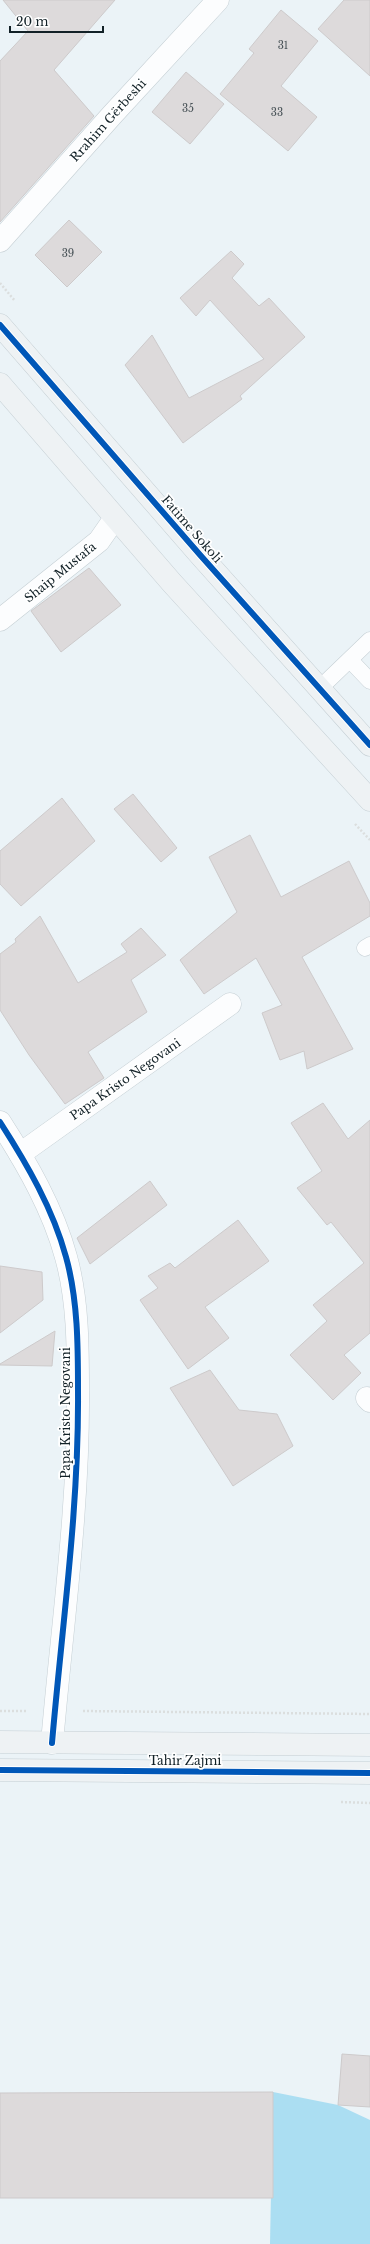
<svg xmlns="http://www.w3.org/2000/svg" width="370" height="2244" font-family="'Libre Baskerville',serif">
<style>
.forest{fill:#abdef2}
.building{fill:#dddadb;stroke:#cdcacb}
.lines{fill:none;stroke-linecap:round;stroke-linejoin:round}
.lane-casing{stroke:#c5cfd4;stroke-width:17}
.street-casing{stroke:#c5cfd4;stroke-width:23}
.secondary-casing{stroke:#c5cfd4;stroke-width:23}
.path{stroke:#dbdede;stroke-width:2.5;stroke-dasharray:2 2;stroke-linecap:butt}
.lane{stroke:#fcfdfe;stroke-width:16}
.street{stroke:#fcfdfe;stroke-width:22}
.secondary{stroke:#eef2f4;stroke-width:22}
.cycleway-casing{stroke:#fff;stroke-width:8}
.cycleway{stroke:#0057b8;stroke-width:6}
.labels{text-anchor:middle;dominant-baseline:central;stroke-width:3.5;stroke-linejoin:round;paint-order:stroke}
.number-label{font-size:10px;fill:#485257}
.street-label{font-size:12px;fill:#122127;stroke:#fff}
</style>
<rect width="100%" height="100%" fill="#ebf3f7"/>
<path class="forest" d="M273,2092l65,13 32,15v124h-100z"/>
<g class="building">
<path d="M3,0h112l-61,70 40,46 -94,106v-161l28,-30z"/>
<path d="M344,0h26v76l-52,-47z"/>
<path d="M281,10l37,31 -37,45 36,31 -29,34 -68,-57 34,-41 -5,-4z"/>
<path d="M186,72l38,32 -34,40 -38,-32z"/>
<path d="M69,220l33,32 -35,35 -32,-32z"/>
<path d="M231,251l13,13 -12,14 27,28 10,-8 36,39 -65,59 2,3 -59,44 -58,-78 27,-30 37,63 75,-39 -54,-59 -14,16 -16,-18z"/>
<path d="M89,568l32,37 -60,47 -30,-41z"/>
<path d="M133,794l44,54 -16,14 -47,-53z"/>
<path d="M62,798l33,43 -74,65 -21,-22v-33z"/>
<path d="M250,835l31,62 68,-36 21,42v13l-68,41 51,92 -46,20 -3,-18 -24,9 -18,-47 20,-8 -26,-47 -52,36 -24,-34 57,-48 -28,-55z"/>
<path d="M40,916l38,67 49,-31 -6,-8 20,-16 25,27 -35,25 16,32 -59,40 16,26 -39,26 -36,-49 -29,-45v-56l16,-12 -1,-3z"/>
<path d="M323,1103l25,36 22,-19v213l-26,22 17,18 -28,27 -43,-45 37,-34 -14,-16 51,-42 -33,-41 -4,3 -30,-37 25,-17 -31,-48z"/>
<path d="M150,1181l17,24 -77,59 -13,-26z"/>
<path d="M238,1220l31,41 -64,46 24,31 -41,31 -48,-69 18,-12 -10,-12 22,-13 5,5z"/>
<path d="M0,1266l42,6 1,28 -43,33z"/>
<path d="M55,1331l-3,35 -52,-1v-1z"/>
<path d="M210,1370l29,40 38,4 16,32 -60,40 -63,-98z"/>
<path d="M342,2054l28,2v51l-32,-2z"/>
<path d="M273,2092v106h-273v-105z"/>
</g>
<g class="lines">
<defs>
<g id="lane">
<path d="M350,660l20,21"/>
<path d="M319,689l51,-49"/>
<path d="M365,948l5,-3"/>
</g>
<g id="street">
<path d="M0,241l112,-126 106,-115"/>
<path d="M0,620l99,-79 16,-23"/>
<path d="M0,1122c27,42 53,87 66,135 12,43 12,90 12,134 1,118 -16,235 -26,352"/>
<path d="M20,1154l210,-150"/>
<path d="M367,1398l3,3"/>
</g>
<g id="secondary">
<path d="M0,325l201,231 169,189"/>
<path d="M0,384l172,199 198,217"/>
<path d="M0,1742l370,3"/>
<path d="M0,1770l370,3"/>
</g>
</defs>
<use href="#lane" class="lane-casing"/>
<use href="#street" class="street-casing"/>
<use href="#secondary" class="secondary-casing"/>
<g class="path">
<path d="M0,283l15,18"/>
<path d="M355,824l15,16"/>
<path d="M0,1711h28"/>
<path d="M83,1711l287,3"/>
<path d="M341,1802l29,1"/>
</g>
<use href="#lane" class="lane"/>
<use href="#street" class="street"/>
<use href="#secondary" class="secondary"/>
<defs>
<g id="cycleway">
<path d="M0,325l201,231 169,189"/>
<path d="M0,1122c27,42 53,87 66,135 12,43 12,90 12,134 1,118 -16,235 -26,352"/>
<path d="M0,1770l370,3"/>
</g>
</defs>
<use href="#cycleway" class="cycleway-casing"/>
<use href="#cycleway" class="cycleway"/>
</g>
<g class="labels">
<g class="number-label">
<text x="283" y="45">31</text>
<text x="188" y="108">35</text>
<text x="277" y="112">33</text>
<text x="68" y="253">39</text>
</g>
<g class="street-label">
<text transform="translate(108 120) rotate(-48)">Rrahim Gërbeshi</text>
<text transform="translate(192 529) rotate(49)">Fatime Sokoli</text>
<text transform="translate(60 572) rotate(-39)">Shaip Mustafa</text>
<text transform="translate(125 1079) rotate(-35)">Papa Kristo Negovani</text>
<text transform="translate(65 1413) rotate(-90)">Papa Kristo Negovani</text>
<text x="185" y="1760">Tahir Zajmi</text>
</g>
</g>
<path d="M10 26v6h93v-6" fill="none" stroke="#122127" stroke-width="2"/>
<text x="16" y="26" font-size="12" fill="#122127" stroke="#ffffff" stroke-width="3" paint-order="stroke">20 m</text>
</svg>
